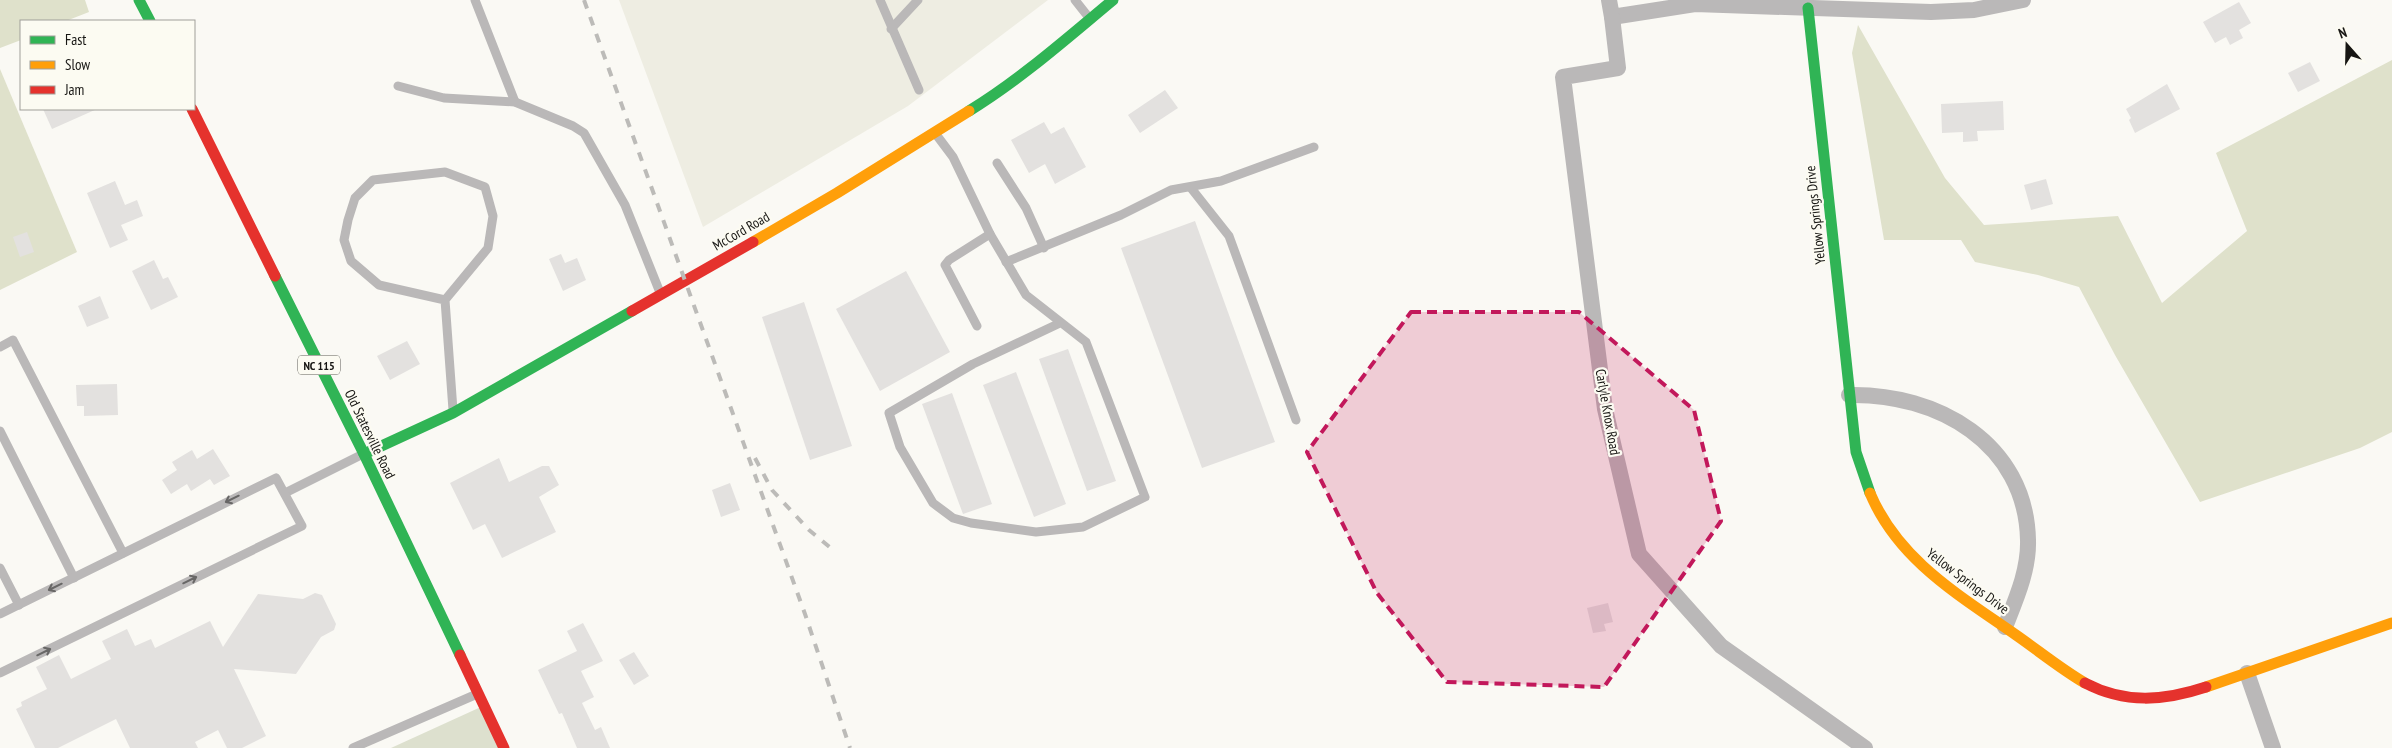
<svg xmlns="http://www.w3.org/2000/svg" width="2392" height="748" font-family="'PT Sans Narrow',sans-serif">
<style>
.built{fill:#eeede2}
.green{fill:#dde0ce}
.forest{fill:#dfe1cb}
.building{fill:#e3e1df}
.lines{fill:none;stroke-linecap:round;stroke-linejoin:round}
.lane{stroke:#bab8b8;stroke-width:9}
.street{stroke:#bab8b8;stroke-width:16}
.fast{stroke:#30b455;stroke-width:11}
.slow{stroke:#ff9f0a;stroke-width:11}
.jam{stroke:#e5322d;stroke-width:11}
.rail{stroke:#bcbbb8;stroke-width:4;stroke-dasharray:9 9;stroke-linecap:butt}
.oneway{stroke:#686766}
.marked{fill:#c2185b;fill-opacity:0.2;stroke:#c2185b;stroke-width:4;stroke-dasharray:10 6;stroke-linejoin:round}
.labels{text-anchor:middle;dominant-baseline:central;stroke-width:4.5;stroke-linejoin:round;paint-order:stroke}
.shield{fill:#fcfbf2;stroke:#5c5b56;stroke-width:1}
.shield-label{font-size:12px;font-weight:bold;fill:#171613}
.street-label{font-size:14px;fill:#171613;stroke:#fcfbf2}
</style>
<rect width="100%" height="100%" fill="#faf9f4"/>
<path class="built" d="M619,0h429l-140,106 -205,121z"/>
<path class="green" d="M483,706l21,42h-113z"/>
<g class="forest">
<path d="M0,0h85l4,12 -23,9h-45v19l-21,8z"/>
<path d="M1858,25l87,153 39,47 134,-9 44,87 85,-72 -31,-78 176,-93v372l-32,16 -160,54 -85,-147 -36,-68 -41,-12 -63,-13 -14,-22h-77l-32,-187z"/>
<path d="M0,69l77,183 -77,38z"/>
</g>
<g class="building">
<path d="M2239,2l12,21 -12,7 4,8 -13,7 -4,-8 -11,6 -12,-21z"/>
<path d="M2310,62l10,19 -22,11 -10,-19z"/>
<path d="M2167,84l13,25 -45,24 -6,-13 2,-2 -5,-9z"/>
<path d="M1165,90l13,18 -38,25 -12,-18z"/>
<path d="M2003,101l1,29 -27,1 1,10 -15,1v-10l-21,1 -1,-29z"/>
<path d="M43,109h54l-45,20z"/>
<path d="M1044,122l7,12 13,-7 22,40 -31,17 -10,-20 -16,9 -18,-33z"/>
<path d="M2046,179l7,25 -22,6 -7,-25z"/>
<path d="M115,181l10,24 12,-5 6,16 -22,9 7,15 -18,8 -23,-55z"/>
<path d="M1195,221l80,221 -73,26 -81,-220z"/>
<path d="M27,232l7,20 -14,5 -7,-20z"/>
<path d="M561,254l4,9 12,-5 9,22 -23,11 -14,-32z"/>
<path d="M154,260l9,19 5,-2 10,20 -27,13 -19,-39z"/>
<path d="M906,271l44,81 -70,39 -44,-82z"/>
<path d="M100,296l9,22 -22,9 -9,-21z"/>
<path d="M804,302l48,144 -42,14 -48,-143z"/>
<path d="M407,341l13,23 -30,16 -13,-24z"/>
<path d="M1068,349l48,132 -29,10 -48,-132z"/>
<path d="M1016,372l50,132 -32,13 -51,-132z"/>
<path d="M117,384l1,31 -34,1v-10h-7l-1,-21z"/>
<path d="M952,393l40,111 -29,10 -41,-110z"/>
<path d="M213,449l17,27 -16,9 -4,-6 -19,12 -4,-7 -16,10 -9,-14 15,-10 -5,-8 20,-12 5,9z"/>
<path d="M499,458l10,24 33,-16h7l10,19 -20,12 17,35 -54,26 -17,-34 -12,6 -23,-47z"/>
<path d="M730,483l10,27 -19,7 -9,-27z"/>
<path d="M315,593l7,2 14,29 -2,6 -13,7 -25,37 -62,-5 32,67 -24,12h-15l-9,-18 -23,12 3,6h-68l-14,-29 -58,29h-23l-19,-39 6,-3 -1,-4 26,-13 -11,-22 23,-12 12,24 40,-20 -9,-18 25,-12 8,17 16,-7 4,9 55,-27 13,26 35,-53 45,5z"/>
<path d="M1608,603l5,19 -9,2 2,7 -13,2 -6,-25z"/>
<path d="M583,623l20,38 -22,10 13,26 -12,6 13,27 6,-3 9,21h-33l-15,-35 -3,1 -21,-44 39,-19 -10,-20z"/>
<path d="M634,652l15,24 -15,9 -15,-25z"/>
</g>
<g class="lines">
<g class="lane">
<path d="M475,0l40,102"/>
<path d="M880,0l39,90"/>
<path d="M1075,0l15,19"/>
<path d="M891,29l27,-29"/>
<path d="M398,86l46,12 71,4 58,24 11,7 41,72 36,90"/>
<path d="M935,133l18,24 37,77 36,61 60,47 59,155 -62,30 -47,5 -65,-9 -18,-5 -20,-15 -33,-56 -11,-34 84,-49 87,-41"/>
<path d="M997,163l29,45 18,40"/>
<path d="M1191,188l38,48 67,184"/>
<path d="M1006,262l115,-47 50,-25 50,-9 93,-34"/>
<path d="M445,300l-66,-15 -28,-24 -7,-21 4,-20 7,-22 18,-18 72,-8 40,15 8,29 -5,32 -43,52 8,110"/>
<path d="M977,326l-32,-61 4,-5 41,-26"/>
<path d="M0,347l13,-7 110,213"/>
<path d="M0,431l74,147"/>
<path d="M285,493l76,-38"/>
<path d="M0,568l19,37"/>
<path d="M0,614l276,-136 26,48 -302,147"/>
<path d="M353,748l124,-54"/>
</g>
<g class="street">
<path d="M1609,0l3,17 83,-13 236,8 43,-2 49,-10"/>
<path d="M1612,17l6,51 -55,9 42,332 34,145 82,92 144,102"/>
<path d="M1849,395c88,-2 177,48 179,145 1,30 -12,59 -23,87"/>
<path d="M2247,673l26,75"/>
</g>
<g class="fast">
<path d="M139,0l11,21"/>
<path d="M1808,8l48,444 14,41"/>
<path d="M969,111c52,-32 97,-72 144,-111"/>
<path d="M275,276l89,178 96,201"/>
<path d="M364,454l89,-41 179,-102"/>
</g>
<g class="slow">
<path d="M753,242l84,-49 132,-82"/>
<path d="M1870,493c28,67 89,102 146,142 23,16 45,34 69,48"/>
<path d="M2206,687l186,-64"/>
</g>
<g class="jam">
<path d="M192,109l83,167"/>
<path d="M632,311l121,-69"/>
<path d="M460,655l44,93"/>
<path d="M2085,683c40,21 79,18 121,4"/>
</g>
<g class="rail">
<path d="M584,0l221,614 45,134"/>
<path d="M755,458l17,32 37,40 23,19"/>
</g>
</g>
<defs><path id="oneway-shaft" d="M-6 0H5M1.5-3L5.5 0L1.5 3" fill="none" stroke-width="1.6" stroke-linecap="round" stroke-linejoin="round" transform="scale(1.25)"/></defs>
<g class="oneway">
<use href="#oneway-shaft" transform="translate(232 499) rotate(154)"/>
<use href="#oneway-shaft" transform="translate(190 580) rotate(-26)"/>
<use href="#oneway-shaft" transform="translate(55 587) rotate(154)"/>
<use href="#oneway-shaft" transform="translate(44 652) rotate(-26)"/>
</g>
<path class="marked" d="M1411,312h168l115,98 27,111 -117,166 -157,-5 -70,-89 -70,-141z"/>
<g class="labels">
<rect class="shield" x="298" y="355.5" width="42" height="19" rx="4"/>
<g class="shield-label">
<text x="319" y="365">NC 115</text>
</g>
<g class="street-label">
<text transform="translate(1815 215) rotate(-96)">Yellow Springs Drive</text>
<text transform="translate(741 231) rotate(-30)">McCord Road</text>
<text transform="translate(1608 412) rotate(80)">Carlyle Knox Road</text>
<text transform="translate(370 434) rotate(64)">Old Statesville Road</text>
<text transform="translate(1968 581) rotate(37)">Yellow Springs Drive</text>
</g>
</g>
<rect x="20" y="20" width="175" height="90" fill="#fcfbf2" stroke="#a09f99"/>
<rect x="30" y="36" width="25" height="8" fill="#30b455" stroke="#a09f99"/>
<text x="65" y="45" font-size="15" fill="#171613">Fast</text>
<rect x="30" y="61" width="25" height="8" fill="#ff9f0a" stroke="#a09f99"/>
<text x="65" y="70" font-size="15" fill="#171613">Slow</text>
<rect x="30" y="86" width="25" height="8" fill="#e5322d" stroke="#a09f99"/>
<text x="65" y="95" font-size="15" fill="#171613">Jam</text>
<g transform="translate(2347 45) rotate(340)" stroke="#fcfbf2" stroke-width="4" paint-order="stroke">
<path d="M0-4L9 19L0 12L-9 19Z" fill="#171613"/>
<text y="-8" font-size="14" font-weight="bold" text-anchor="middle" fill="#171613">N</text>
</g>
</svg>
